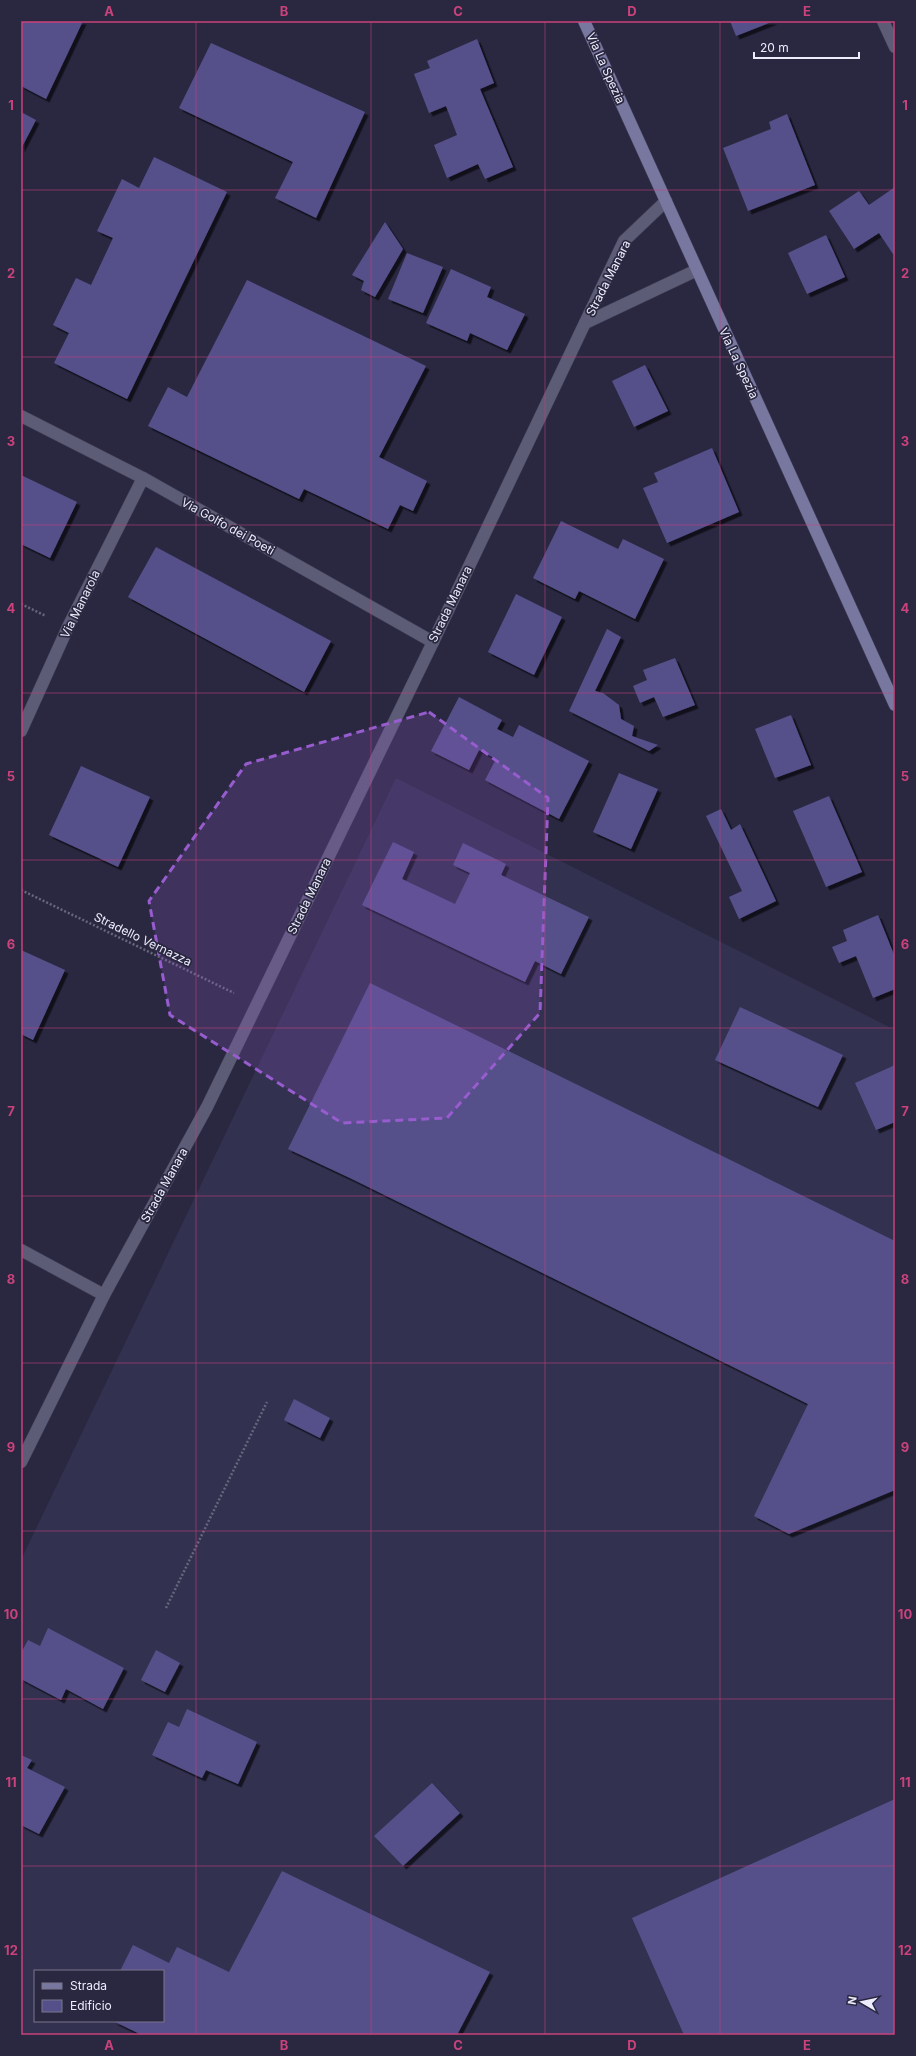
<svg xmlns="http://www.w3.org/2000/svg" width="916" height="2056" font-family="Inter,sans-serif">
<style>
.built{fill:#333150;fill-rule:evenodd}
.building{fill:#55508a;filter:url(#shadow)}
.lines{fill:none;stroke-linecap:round;stroke-linejoin:round}
.street-casing{stroke:#45435b;stroke-width:13}
.secondary-casing{stroke:#45435b;stroke-width:13}
.path{stroke:#67667c;stroke-width:2.5;stroke-dasharray:2 2;stroke-linecap:butt}
.street{stroke:#5d5c76;stroke-width:12}
.secondary{stroke:#7877a0;stroke-width:12}
.marked{fill:#975cce;fill-opacity:0.2;stroke:#975cce;stroke-width:3;stroke-dasharray:8 5;stroke-linejoin:round}
.grid{fill:none;stroke:#ca427b;stroke-width:1;stroke-opacity:0.55}
.labels{text-anchor:middle;dominant-baseline:central;stroke-width:3.5;stroke-linejoin:round;paint-order:stroke}
.street-label{font-size:12px;fill:#ececfc;stroke:#2a2841}
.neatline{fill:none;stroke:#ca427b;stroke-width:1.5}
.grid-label{font-size:13px;text-anchor:middle;font-weight:bold;fill:#ca427b}
</style>
<defs>
<filter id="shadow"><feDropShadow dx="3.5" dy="3.5" stdDeviation="0" flood-color="#0009"/></filter>
</defs>
<rect width="100%" height="100%" fill="#2a2841"/>
<path class="built" d="M396,778l499,252v1005h-874v-475zM35,1971h128v50h-128z"/>
<g class="building">
<path d="M21,21h62l-37,78 -25,-13z"/>
<path d="M730,21h44l-38,15z"/>
<path d="M477,39l17,44 -14,6 33,78 -28,12 -7,-15 -31,14 -13,-33 23,-10 -11,-29 -17,7 -15,-39 16,-6 -3,-7z"/>
<path d="M211,43l154,69 -49,106 -41,-20 18,-36 -114,-54z"/>
<path d="M21,112l15,8 -15,29z"/>
<path d="M787,114l28,71 -67,26 -25,-63 48,-19 -2,-7z"/>
<path d="M154,157l73,35 -100,207 -73,-36 15,-30 -16,-8 23,-47 15,7 22,-47 -16,-7 25,-52 17,9z"/>
<path d="M895,187v66l-2,1 -14,-21 -25,16 -25,-38 30,-20 10,14z"/>
<path d="M385,222l18,27 -28,48 -14,-7 3,-9 -12,-6z"/>
<path d="M826,235l19,42 -38,17 -19,-41z"/>
<path d="M407,253l36,14 -20,46 -35,-14z"/>
<path d="M451,269l40,18 -4,10 38,17 -18,36 -37,-17 -3,8 -41,-18z"/>
<path d="M247,280l179,86 -47,91 48,24 -14,30 -13,-6 -12,24 -84,-40 -5,10 -151,-73 20,-39 19,10z"/>
<path d="M645,365l23,46 -34,16 -22,-46z"/>
<path d="M712,448l27,64 -72,31 -24,-55 15,-6 -4,-9z"/>
<path d="M21,475l56,27 -27,56 -29,-14z"/>
<path d="M561,521l57,28 5,-10 41,20 -29,60 -56,-28 -4,8 -42,-21z"/>
<path d="M156,547l175,94 -27,51 -176,-95z"/>
<path d="M516,594l46,23 -28,58 -46,-23z"/>
<path d="M607,629l14,8 -26,54 8,2 16,12 2,14 13,7 -2,10 26,9 -9,6 -80,-40z"/>
<path d="M675,658l20,47 -32,12 -9,-20 -14,6 -7,-17 14,-6 -4,-10z"/>
<path d="M459,697l43,23 -5,9 16,8 6,-12 70,36 -30,58 -74,-39 11,-21 -17,-9 -10,20 -38,-19z"/>
<path d="M791,715l20,50 -36,13 -20,-49z"/>
<path d="M81,766l69,31 -32,70 -69,-32z"/>
<path d="M619,773l39,16 -27,60 -38,-17z"/>
<path d="M829,796l33,76 -36,15 -33,-76z"/>
<path d="M721,809l10,21 9,-6 36,77 -37,18 -10,-22 13,-6 -36,-75z"/>
<path d="M393,842l21,10 -12,27 53,25 15,-31 -17,-8 10,-22 43,21 -5,11 88,42 -28,57 -26,-13 -10,21 -163,-77z"/>
<path d="M878,915l17,42v32l-22,9 -17,-42 -17,7 -7,-16 15,-6 -4,-11z"/>
<path d="M21,950l44,20 -32,70 -12,-6z"/>
<path d="M370,983l525,258v249l-106,44 -35,-18 54,-112 -456,-225 -64,-30z"/>
<path d="M740,1007l103,48 -25,52 -103,-47z"/>
<path d="M895,1065v57l-19,8 -21,-47z"/>
<path d="M294,1399l36,19 -10,20 -36,-18z"/>
<path d="M48,1628l76,40 -21,41 -37,-20 -5,11 -40,-21v-26l7,-13 12,6z"/>
<path d="M156,1650l24,13 -15,29 -24,-12z"/>
<path d="M187,1709l70,33 -19,42 -32,-14 -4,8 -50,-23 16,-33 11,5z"/>
<path d="M21,1755l11,5 -5,8 38,19 -26,47 -18,-9z"/>
<path d="M432,1783l28,30 -57,53 -29,-30z"/>
<path d="M895,1799v236h-211l-52,-117z"/>
<path d="M282,1871l208,101 -33,63h-315l-29,-14h50v-50h-43l13,-26 36,18 8,-16 52,25z"/>
</g>
<g class="lines">
<defs>
<g id="street">
<path d="M883,21l12,26"/>
<path d="M585,323l112,-53"/>
<path d="M21,416l122,62 290,164"/>
<path d="M21,731l47,-104 75,-149"/>
<path d="M21,1250l83,45"/>
<path d="M21,1462l83,-167 103,-188 226,-465 191,-401 42,-40"/>
</g>
<path id="secondary" d="M584,21l311,684"/>
</defs>
<use href="#street" class="street-casing"/>
<use href="#secondary" class="secondary-casing"/>
<g class="path">
<path d="M21,604l25,12"/>
<path d="M21,890l213,103"/>
<path d="M166,1608l101,-206"/>
</g>
<use href="#street" class="street"/>
<use href="#secondary" class="secondary"/>
</g>
<path class="marked" d="M429,712l119,86 -8,215 -93,105 -105,5 -172,-108 -21,-114 97,-137z"/>
<path class="grid" d="M196,21v2014M371,21v2014M545,21v2014M720,21v2014M21,190h874M21,357h874M21,525h874M21,693h874M21,860h874M21,1028h874M21,1196h874M21,1363h874M21,1531h874M21,1699h874M21,1866h874"/>
<g class="labels">
<g class="street-label">
<text transform="translate(606 68) rotate(66)">Via La Spezia</text>
<text transform="translate(608 278) rotate(-63)">Strada Manara</text>
<text transform="translate(739 363) rotate(65)">Via La Spezia</text>
<text transform="translate(228 526) rotate(29)">Via Golfo dei Poeti</text>
<text transform="translate(80 604) rotate(-64)">Via Manarola</text>
<text transform="translate(450 604) rotate(-64)">Strada Manara</text>
<text transform="translate(309 896) rotate(-64)">Strada Manara</text>
<text transform="translate(143 939) rotate(26)">Stradello Vernazza</text>
<text transform="translate(164 1185) rotate(-61)">Strada Manara</text>
</g>
</g>
<rect width="916" height="2056" fill="none" stroke="#2a2841" stroke-width="44"/>
<rect x="34" y="1970" width="130" height="52" fill="#2a2841" stroke="#78768c"/>
<rect x="42" y="1983" width="20" height="6" fill="#7877a0" stroke="#78768c"/>
<text x="70" y="1990" font-size="12" fill="#ececfc">Strada</text>
<rect x="42" y="2000" width="20" height="12" fill="#55508a" stroke="#78768c"/>
<text x="70" y="2010" font-size="12" fill="#ececfc">Edificio</text>
<g transform="translate(862 2002) rotate(279)" stroke="#2a2841" stroke-width="3" paint-order="stroke">
<path d="M0-3L7 15L0 10L-7 15Z" fill="#ececfc"/>
<text y="-6" font-size="11" font-weight="bold" text-anchor="middle" fill="#ececfc">N</text>
</g>
<path d="M754 52v6h105v-6" fill="none" stroke="#ececfc" stroke-width="2"/>
<text x="760" y="52" font-size="12" fill="#ececfc" stroke="#2a2841" stroke-width="3" paint-order="stroke">20 m</text>
<rect x="22" y="22" width="872" height="2012" class="neatline"/>
<g class="grid-label">
<text x="109" y="16">A</text>
<text x="284" y="16">B</text>
<text x="458" y="16">C</text>
<text x="632" y="16">D</text>
<text x="807" y="16">E</text>
<text x="11" y="110">1</text>
<text x="905" y="110">1</text>
<text x="11" y="278">2</text>
<text x="905" y="278">2</text>
<text x="11" y="446">3</text>
<text x="905" y="446">3</text>
<text x="11" y="613">4</text>
<text x="905" y="613">4</text>
<text x="11" y="781">5</text>
<text x="905" y="781">5</text>
<text x="11" y="949">6</text>
<text x="905" y="949">6</text>
<text x="11" y="1116">7</text>
<text x="905" y="1116">7</text>
<text x="11" y="1284">8</text>
<text x="905" y="1284">8</text>
<text x="11" y="1452">9</text>
<text x="905" y="1452">9</text>
<text x="11" y="1619">10</text>
<text x="905" y="1619">10</text>
<text x="11" y="1787">11</text>
<text x="905" y="1787">11</text>
<text x="11" y="1955">12</text>
<text x="905" y="1955">12</text>
<text x="109" y="2050">A</text>
<text x="284" y="2050">B</text>
<text x="458" y="2050">C</text>
<text x="632" y="2050">D</text>
<text x="807" y="2050">E</text>
</g>
</svg>
